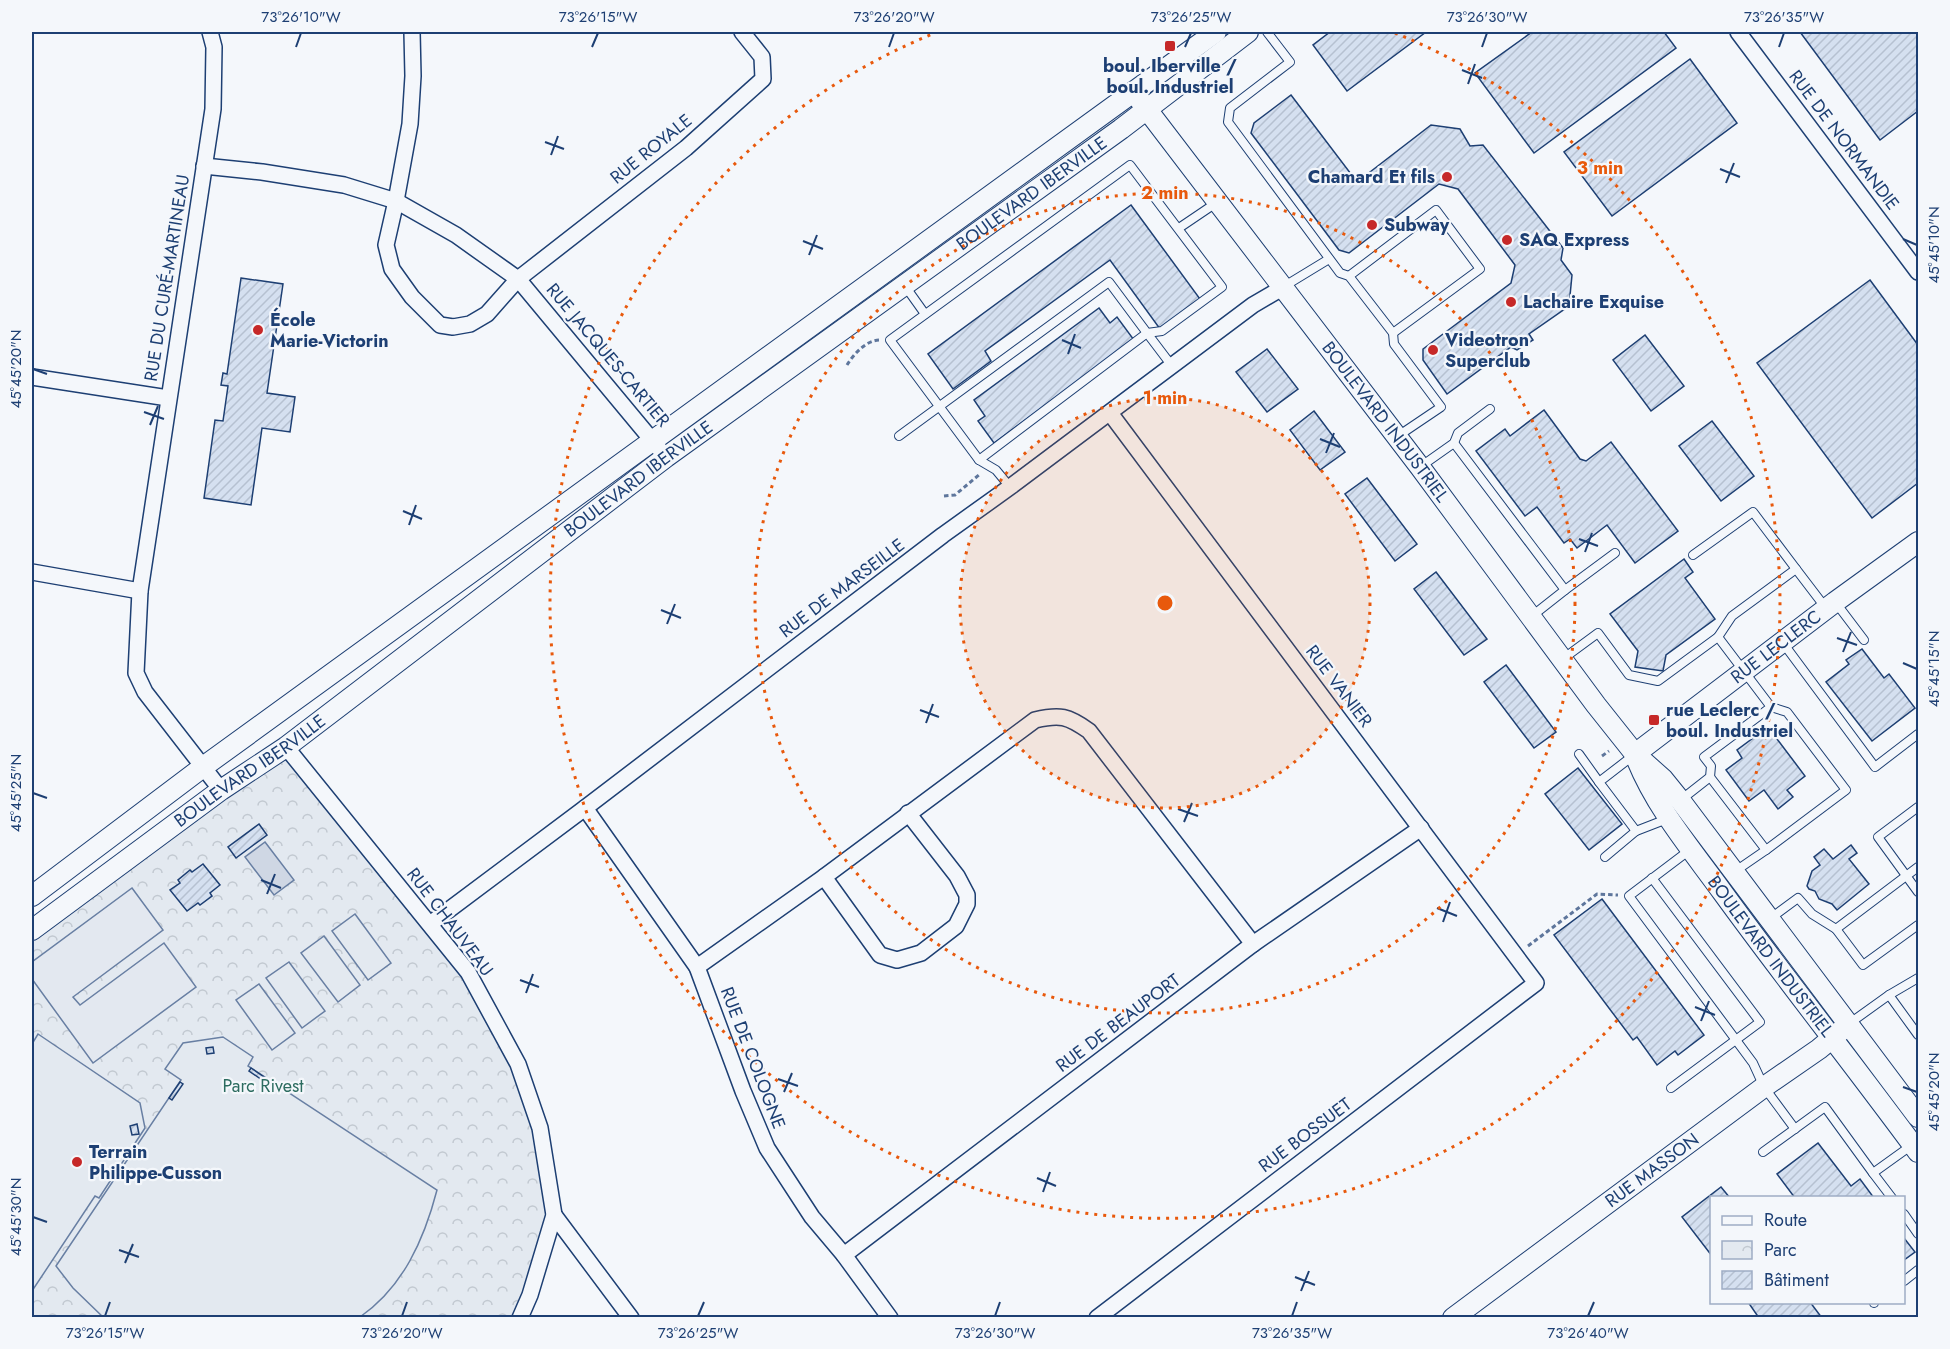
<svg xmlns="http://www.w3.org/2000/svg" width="1950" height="1349" font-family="Jost,sans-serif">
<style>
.park{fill:url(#park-crowns);stroke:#687fa3;stroke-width:1.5}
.garden{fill:#e3e9f0;stroke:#687fa3;stroke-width:1.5}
.parking{fill:#e3e8f0;stroke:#687fa3;stroke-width:1.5}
.water{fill:#cfd7e4;stroke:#687fa3;stroke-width:1.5}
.building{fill:url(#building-hatch);stroke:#1d3f73;stroke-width:1.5}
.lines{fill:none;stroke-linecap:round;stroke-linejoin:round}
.service-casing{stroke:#1d3f73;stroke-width:10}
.minor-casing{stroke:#1d3f73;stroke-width:18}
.tertiary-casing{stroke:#1d3f73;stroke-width:22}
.path{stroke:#5e769c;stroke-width:3;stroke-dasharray:4.5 3;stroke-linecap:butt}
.service{stroke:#f4f7fb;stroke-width:8}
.minor{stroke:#f4f7fb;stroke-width:15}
.tertiary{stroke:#f4f7fb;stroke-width:20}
.ticks{fill:none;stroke:#1d3f73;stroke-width:2}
.ring{fill:none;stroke:#e8590c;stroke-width:3;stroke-dasharray:3 6}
.poi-dot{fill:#c62828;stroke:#f4f7fb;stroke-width:2}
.labels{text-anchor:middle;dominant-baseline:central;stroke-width:4.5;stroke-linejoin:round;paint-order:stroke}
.poi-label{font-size:18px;font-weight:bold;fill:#1d3f73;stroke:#f4f7fb;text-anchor:start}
.street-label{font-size:18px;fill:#1d3f73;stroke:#f4f7fb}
.park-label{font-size:18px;fill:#2c6c60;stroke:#f4f7fb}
.centre{fill:#e8590c;stroke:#f4f7fb;stroke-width:3}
.ring-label{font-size:18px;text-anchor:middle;font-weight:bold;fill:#e8590c;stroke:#f4f7fb;stroke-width:4.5;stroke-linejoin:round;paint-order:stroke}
.neatline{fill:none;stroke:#1d3f73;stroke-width:2}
.ticks-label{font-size:15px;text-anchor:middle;fill:#1d3f73}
</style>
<defs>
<pattern id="park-crowns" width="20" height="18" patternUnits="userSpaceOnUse" patternTransform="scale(1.5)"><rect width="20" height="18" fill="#e3e9f0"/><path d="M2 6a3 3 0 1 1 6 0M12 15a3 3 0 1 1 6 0" fill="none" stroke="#c2c9d1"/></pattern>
<pattern id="building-hatch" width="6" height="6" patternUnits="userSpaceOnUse" patternTransform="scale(1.5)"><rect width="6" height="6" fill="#d5e0f0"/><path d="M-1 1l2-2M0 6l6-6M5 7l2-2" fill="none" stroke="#b6c1d1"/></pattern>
</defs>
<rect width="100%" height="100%" fill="#f4f7fb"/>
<path class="park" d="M286,747l182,225 51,92 33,123 -7,58 -27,72h-486v-387z"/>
<g class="garden">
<path d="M355,914l36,49 -23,17 -36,-49z"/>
<path d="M324,936l36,49 -22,17 -37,-49z"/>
<path d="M289,962l36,49 -23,17 -36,-50z"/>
<path d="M259,984l36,49 -23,17 -36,-50z"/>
<path d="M38,1034l102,69 5,25 -46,70 -4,-2 -63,95v-247z"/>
<path d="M223,1037l30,20 -5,9 189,124c-13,50 -34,97 -77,127h-257l-30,-29 -17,-22 125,-186 -16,-11 18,-26z"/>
</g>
<path class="parking" d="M132,888l31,42 -90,67 7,8 84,-62 32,44 -103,76 -61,-84v-17z"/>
<path class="water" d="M265,842l29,38 -20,15 -29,-38z"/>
<g class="building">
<path d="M1330,32h96l-79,59 -34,-46z"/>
<path d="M1532,32h132l12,16 -142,105 -59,-80z"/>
<path d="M1800,32h118v79l-38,29z"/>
<path d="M1690,59l47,64 -125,93 -48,-64z"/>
<path d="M1291,95l66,87 74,-57 29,4 10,17 13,-1 80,103 -2,12 11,15 -3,31 -40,28 4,6 -16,10 -6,-3 -64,47 -24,-34v-11l88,-66 4,-18 -57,-76 -19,-5 -90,69 -10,-3 -88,-117 3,-10z"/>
<path d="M1131,205l69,94 -40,30 -50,-69 -125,91 6,10 -38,28 -25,-35z"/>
<path d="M241,278l42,6 -16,109 28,4 -5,35 -28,-4 -11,77 -47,-7 11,-78 8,1 5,-35 -7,-1 2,-12 4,1z"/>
<path d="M1870,280l48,65v138l-46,35 -115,-155z"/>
<path d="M1099,308l11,15 7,-6 17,23 -140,103 -16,-22 7,-5 -11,-16z"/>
<path d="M1645,335l39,51 -33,25 -38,-51z"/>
<path d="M1267,349l31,40 -31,23 -31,-40z"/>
<path d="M1544,410l36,49 6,2 25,-19 67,89 -43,32 -28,-38 -30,23 -7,-9 -6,4 -27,-36 -12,9 -49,-65 29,-22 5,7z"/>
<path d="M1314,411l31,41 -25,18 -30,-40z"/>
<path d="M1712,421l42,55 -33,25 -42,-55z"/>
<path d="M1367,478l50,66 -22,17 -50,-67z"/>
<path d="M1684,559l9,13 -8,6 30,41 -49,36 -3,16 -28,-4 3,-16 -28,-37z"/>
<path d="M1436,572l51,67 -23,16 -50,-66z"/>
<path d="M1862,649l22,29 5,-4 26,34 -43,33 -46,-59 23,-18 -3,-4z"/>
<path d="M1506,665l50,67 -22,16 -50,-66z"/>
<path d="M1768,727l37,49 -18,14 6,7 -15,12 -14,-19 -15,11 -23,-31 16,-12 -5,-8z"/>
<path d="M1578,768l44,56 -33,26 -44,-56z"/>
<path d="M259,824l8,11 -31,23 -8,-11z"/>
<path d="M1851,845l6,8 -8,6 20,25 -32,26 -5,-6 -13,-5 -4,-8 -6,-2 -2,-3 5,-15 8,-6 -6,-8 10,-8 9,10z"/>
<path d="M203,864l17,21 -10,8 2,3 -12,9 -2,-2 -11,8 -17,-21 10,-7 -2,-3 12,-10 2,2z"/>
<path d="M1602,899l102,136 -26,20 -3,-4 -18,14 -20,-28 -4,3 -79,-105z"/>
<path d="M213,1047l1,6 -7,1 -1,-6z"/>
<path d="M251,1068l16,11 -2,3 -16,-11z"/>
<path d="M180,1082l3,2 -11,16 -3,-2z"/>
<path d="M137,1124l2,10 -7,1 -2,-9z"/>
<path d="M1818,1143l33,43 9,-7 14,19h-79l-18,-24z"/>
<path d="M1721,1187l9,11h-18v58l-30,-39z"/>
<path d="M1904,1238l11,14 -11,8z"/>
<path d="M1748,1302h62l12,16h-63z"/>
</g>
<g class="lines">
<defs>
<g id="service">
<path d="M1267,32l23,30 -60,46 -2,14 112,151 9,3 44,57 1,11 47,63 -43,29"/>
<path d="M1179,228l37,-25"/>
<path d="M1349,276l87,-66 44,59 -87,64"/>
<path d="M905,286l20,28"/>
<path d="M1283,287l46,-28"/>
<path d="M899,436l210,-154 38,51 15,-2 60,-44 -92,-122 -240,175 89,120 17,10 14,17"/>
<path d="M1454,443l111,147 -33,26"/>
<path d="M979,460l168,-127 25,33"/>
<path d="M1420,467l34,-24 4,-10 32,-24"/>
<path d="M1693,555l60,-43 43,57"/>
<path d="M1565,590l50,-37"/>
<path d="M1836,603l28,37"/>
<path d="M1718,637l14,-21 64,-47 29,38"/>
<path d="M1783,643l92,124 43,-33"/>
<path d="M1564,658l34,-25 31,42 29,6 60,-44 53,70 -67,50 7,9 -1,11 -28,22"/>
<path d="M1579,754l20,28"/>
<path d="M1634,755l-35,27 37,49"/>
<path d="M1710,777l56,73 -32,22"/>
<path d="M1918,807l-40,30 40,55"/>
<path d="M1691,849l-62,47 124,167 11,24 31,42"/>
<path d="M1766,850l80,-60 -59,-78 -16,-5"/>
<path d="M1605,857l31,-26 31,-12"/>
<path d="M1652,878l108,144 -89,66"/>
<path d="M1771,918l27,-20 14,16 24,15 82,-62"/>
<path d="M1836,929l27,36 55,-40"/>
<path d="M1889,995l29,40"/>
<path d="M1850,1023l39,-28 29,-17"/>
<path d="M1763,1152l62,-45 48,66 39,-28"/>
<path d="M1873,1173l19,25"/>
<path d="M1904,1214l14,20"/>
<path d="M1904,1281l14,-11"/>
<path d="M1874,1303v-1"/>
</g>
<g id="minor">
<path d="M210,32l4,15 -1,62 -73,482 -4,82 9,19 76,98"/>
<path d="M412,32l1,44 -3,48 -14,77 -10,44 6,24 20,28 28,28 13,2 17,-3 17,-10 31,-35 168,-131 77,-69 -1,-22 -20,-25"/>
<path d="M1738,32l180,240"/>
<path d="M204,166l58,6 82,13 52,16 60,34 62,44 148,178"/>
<path d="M32,377l136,21"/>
<path d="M32,572l108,19"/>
<path d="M286,747l182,225 50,92 22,64 14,87 -24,80 -10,23"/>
<path d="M585,808l112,159 46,124 24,57 45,69 32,38 46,63"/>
<path d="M824,877l56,78 17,5 24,-7 35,-27 11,-22v-9l-10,-19 -49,-63"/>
<path d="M430,924l155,-116 358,-273 67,-48 243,-182 29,-17"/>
<path d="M697,967l127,-90 211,-157c25,-6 33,-4 54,11l164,213"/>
<path d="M554,1215l77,103"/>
<path d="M844,1255l409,-311 168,-116"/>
<path d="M1097,1318l439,-335 -426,-570"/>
</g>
<g id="tertiary">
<path id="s1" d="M1139,99l281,368 176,238 39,49 28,25 17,21 238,317"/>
<path id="s2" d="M1635,754l200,-152 83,-60"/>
<path id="s3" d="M1637,760c20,49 55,90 86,133 64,88 131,172 195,259"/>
<path d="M32,896l171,-129 1013,-735"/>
<path id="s4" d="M32,930l189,-140 65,-43 380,-290 455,-328 127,-97"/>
<path id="s5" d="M1453,1318l311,-231 55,-38 30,-25"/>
</g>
</defs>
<use href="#service" class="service-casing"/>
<use href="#minor" class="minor-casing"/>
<use href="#tertiary" class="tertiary-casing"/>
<g class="path">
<path d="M847,365c7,-11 19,-25 33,-25"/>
<path d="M944,496l11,-1 25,-21"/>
<path d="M1602,756l7,-5"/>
<path d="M1528,946l69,-52 21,1"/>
</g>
<use href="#service" class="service"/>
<use href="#minor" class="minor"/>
<use href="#tertiary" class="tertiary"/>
</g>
<path class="ticks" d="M296,47l5,-14M592,47l6,-14M889,47l5,-14M1185,47l6,-14M1482,47l5,-14M1779,47l5,-14M1462,70l20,8M1468,84l7,-20M545,142l19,7M551,155l7,-19M1720,169l20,8M1726,183l8,-20M1903,239l14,6M803,241l20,8M809,255l8,-20M1062,340l19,8M1068,354l7,-20M33,369l14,5M144,412l20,7M150,425l8,-19M1320,439l20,8M1326,453l8,-20M403,511l19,8M409,525l7,-20M1579,539l19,7M1585,552l7,-19M661,610l20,8M667,624l8,-20M1837,638l20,7M1843,652l8,-20M1903,663l14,6M920,710l19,7M926,723l7,-19M33,793l14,5M1178,809l20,7M1184,822l8,-19M261,880l20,8M267,894l8,-20M1437,908l20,8M1443,922l7,-20M520,980l19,7M526,993l7,-19M1695,1007l20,8M1701,1021l8,-20M778,1079l20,7M1903,1087l14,5M784,1092l8,-19M1037,1178l19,8M1043,1192l7,-20M33,1217l14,5M119,1250l20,7M125,1263l8,-19M1295,1277l20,8M1301,1291l8,-20M105,1316l5,-14M402,1316l5,-14M698,1316l6,-14M995,1316l5,-14M1292,1316l5,-14M1588,1316l6,-14"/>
<circle cx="1165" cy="603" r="205" fill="#e8590c" fill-opacity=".12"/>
<g class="ring">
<circle cx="1165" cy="603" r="205"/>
<circle cx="1165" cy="603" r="410"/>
<path d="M1395 33A615 615 0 1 1 935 33"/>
</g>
<g class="poi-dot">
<rect x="1164" y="40" width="12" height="12" rx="3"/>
<circle cx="1447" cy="177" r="6"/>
<circle cx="1372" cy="225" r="6"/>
<circle cx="1507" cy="240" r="6"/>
<circle cx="1511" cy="302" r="6"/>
<circle cx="258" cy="330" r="6"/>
<circle cx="1433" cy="350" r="6"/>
<rect x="1648" y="714" width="12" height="12" rx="3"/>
<circle cx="77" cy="1162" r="6"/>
</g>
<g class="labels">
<g class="poi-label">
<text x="1170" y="66" text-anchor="middle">boul. Iberville /<tspan x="1170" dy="21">boul. Industriel</tspan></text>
<text x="1435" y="177" text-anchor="end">Chamard Et fils</text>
<text x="1384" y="225">Subway</text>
<text x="1519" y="240">SAQ Express</text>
<text x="1523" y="302">Lachaire Exquise</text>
<text x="270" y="320">École<tspan x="270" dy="21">Marie-Victorin</tspan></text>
<text x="1445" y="340">Videotron<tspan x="1445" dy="21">Superclub</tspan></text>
<text x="1666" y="710">rue Leclerc /<tspan x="1666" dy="21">boul. Industriel</tspan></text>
<text x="89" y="1152">Terrain<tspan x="89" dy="21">Philippe-Cusson</tspan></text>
</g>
<g class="street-label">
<text transform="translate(1844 140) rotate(53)">RUE DE NORMANDIE</text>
<text transform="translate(651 149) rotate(-39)">RUE ROYALE</text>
<text stroke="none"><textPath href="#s4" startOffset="1242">BOULEVARD IBERVILLE</textPath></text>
<text transform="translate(167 278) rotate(-81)">RUE DU CURÉ-MARTINEAU</text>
<text transform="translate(608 355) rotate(50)">RUE JACQUES-CARTIER</text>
<text stroke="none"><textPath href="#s1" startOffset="406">BOULEVARD INDUSTRIEL</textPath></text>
<text stroke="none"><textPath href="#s4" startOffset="756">BOULEVARD IBERVILLE</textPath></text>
<text transform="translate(842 588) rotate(-37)">RUE DE MARSEILLE</text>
<text stroke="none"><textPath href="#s2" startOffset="177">RUE LECLERC</textPath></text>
<text transform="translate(1339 686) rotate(53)">RUE VANIER</text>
<text stroke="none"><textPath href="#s4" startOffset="270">BOULEVARD IBERVILLE</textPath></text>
<text transform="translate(450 922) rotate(53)">RUE CHAUVEAU</text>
<text stroke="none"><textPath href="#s3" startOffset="238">BOULEVARD INDUSTRIEL</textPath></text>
<text transform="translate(1118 1023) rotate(-37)">RUE DE BEAUPORT</text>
<text transform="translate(753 1058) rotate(69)">RUE DE COLOGNE</text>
<text transform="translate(1305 1135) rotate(-37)">RUE BOSSUET</text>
<text stroke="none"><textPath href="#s5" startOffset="248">RUE MASSON</textPath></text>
</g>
<g class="park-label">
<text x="263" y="1086">Parc Rivest</text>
</g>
</g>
<circle cx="1165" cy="603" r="9" class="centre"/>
<g class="ring-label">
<text x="1600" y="174">3 min</text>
<text x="1165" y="199">2 min</text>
<text x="1165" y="404">1 min</text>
</g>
<rect width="1950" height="1349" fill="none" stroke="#f4f7fb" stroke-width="66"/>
<rect x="1710" y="1196" width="195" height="108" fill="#f4f7fb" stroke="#9eadc5" stroke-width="1.5"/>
<rect x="1722" y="1216" width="30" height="9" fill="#f4f7fb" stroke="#9eadc5" stroke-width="1.5"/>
<text x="1764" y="1226" font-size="18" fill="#1d3f73">Route</text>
<rect x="1722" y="1241" width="30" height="18" fill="url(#park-crowns)" stroke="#9eadc5" stroke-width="1.5"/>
<text x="1764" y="1256" font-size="18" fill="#1d3f73">Parc</text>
<rect x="1722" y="1271" width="30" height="18" fill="url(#building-hatch)" stroke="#9eadc5" stroke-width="1.5"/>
<text x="1764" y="1286" font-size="18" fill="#1d3f73">Bâtiment</text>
<rect x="33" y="33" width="1884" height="1283" class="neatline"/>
<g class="ticks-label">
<text x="301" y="22">73°26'10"W</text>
<text x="598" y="22">73°26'15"W</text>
<text x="894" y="22">73°26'20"W</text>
<text x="1191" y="22">73°26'25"W</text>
<text x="1487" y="22">73°26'30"W</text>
<text x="1784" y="22">73°26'35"W</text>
<text transform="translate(1934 245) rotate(-90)" y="5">45°45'10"N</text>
<text transform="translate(16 369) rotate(-90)" y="5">45°45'20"N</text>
<text transform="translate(1934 669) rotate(-90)" y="5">45°45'15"N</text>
<text transform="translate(16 793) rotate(-90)" y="5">45°45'25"N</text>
<text transform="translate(1934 1092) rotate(-90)" y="5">45°45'20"N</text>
<text transform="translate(16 1217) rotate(-90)" y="5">45°45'30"N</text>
<text x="105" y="1338">73°26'15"W</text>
<text x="402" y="1338">73°26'20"W</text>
<text x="698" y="1338">73°26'25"W</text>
<text x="995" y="1338">73°26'30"W</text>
<text x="1292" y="1338">73°26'35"W</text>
<text x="1588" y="1338">73°26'40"W</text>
</g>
</svg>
